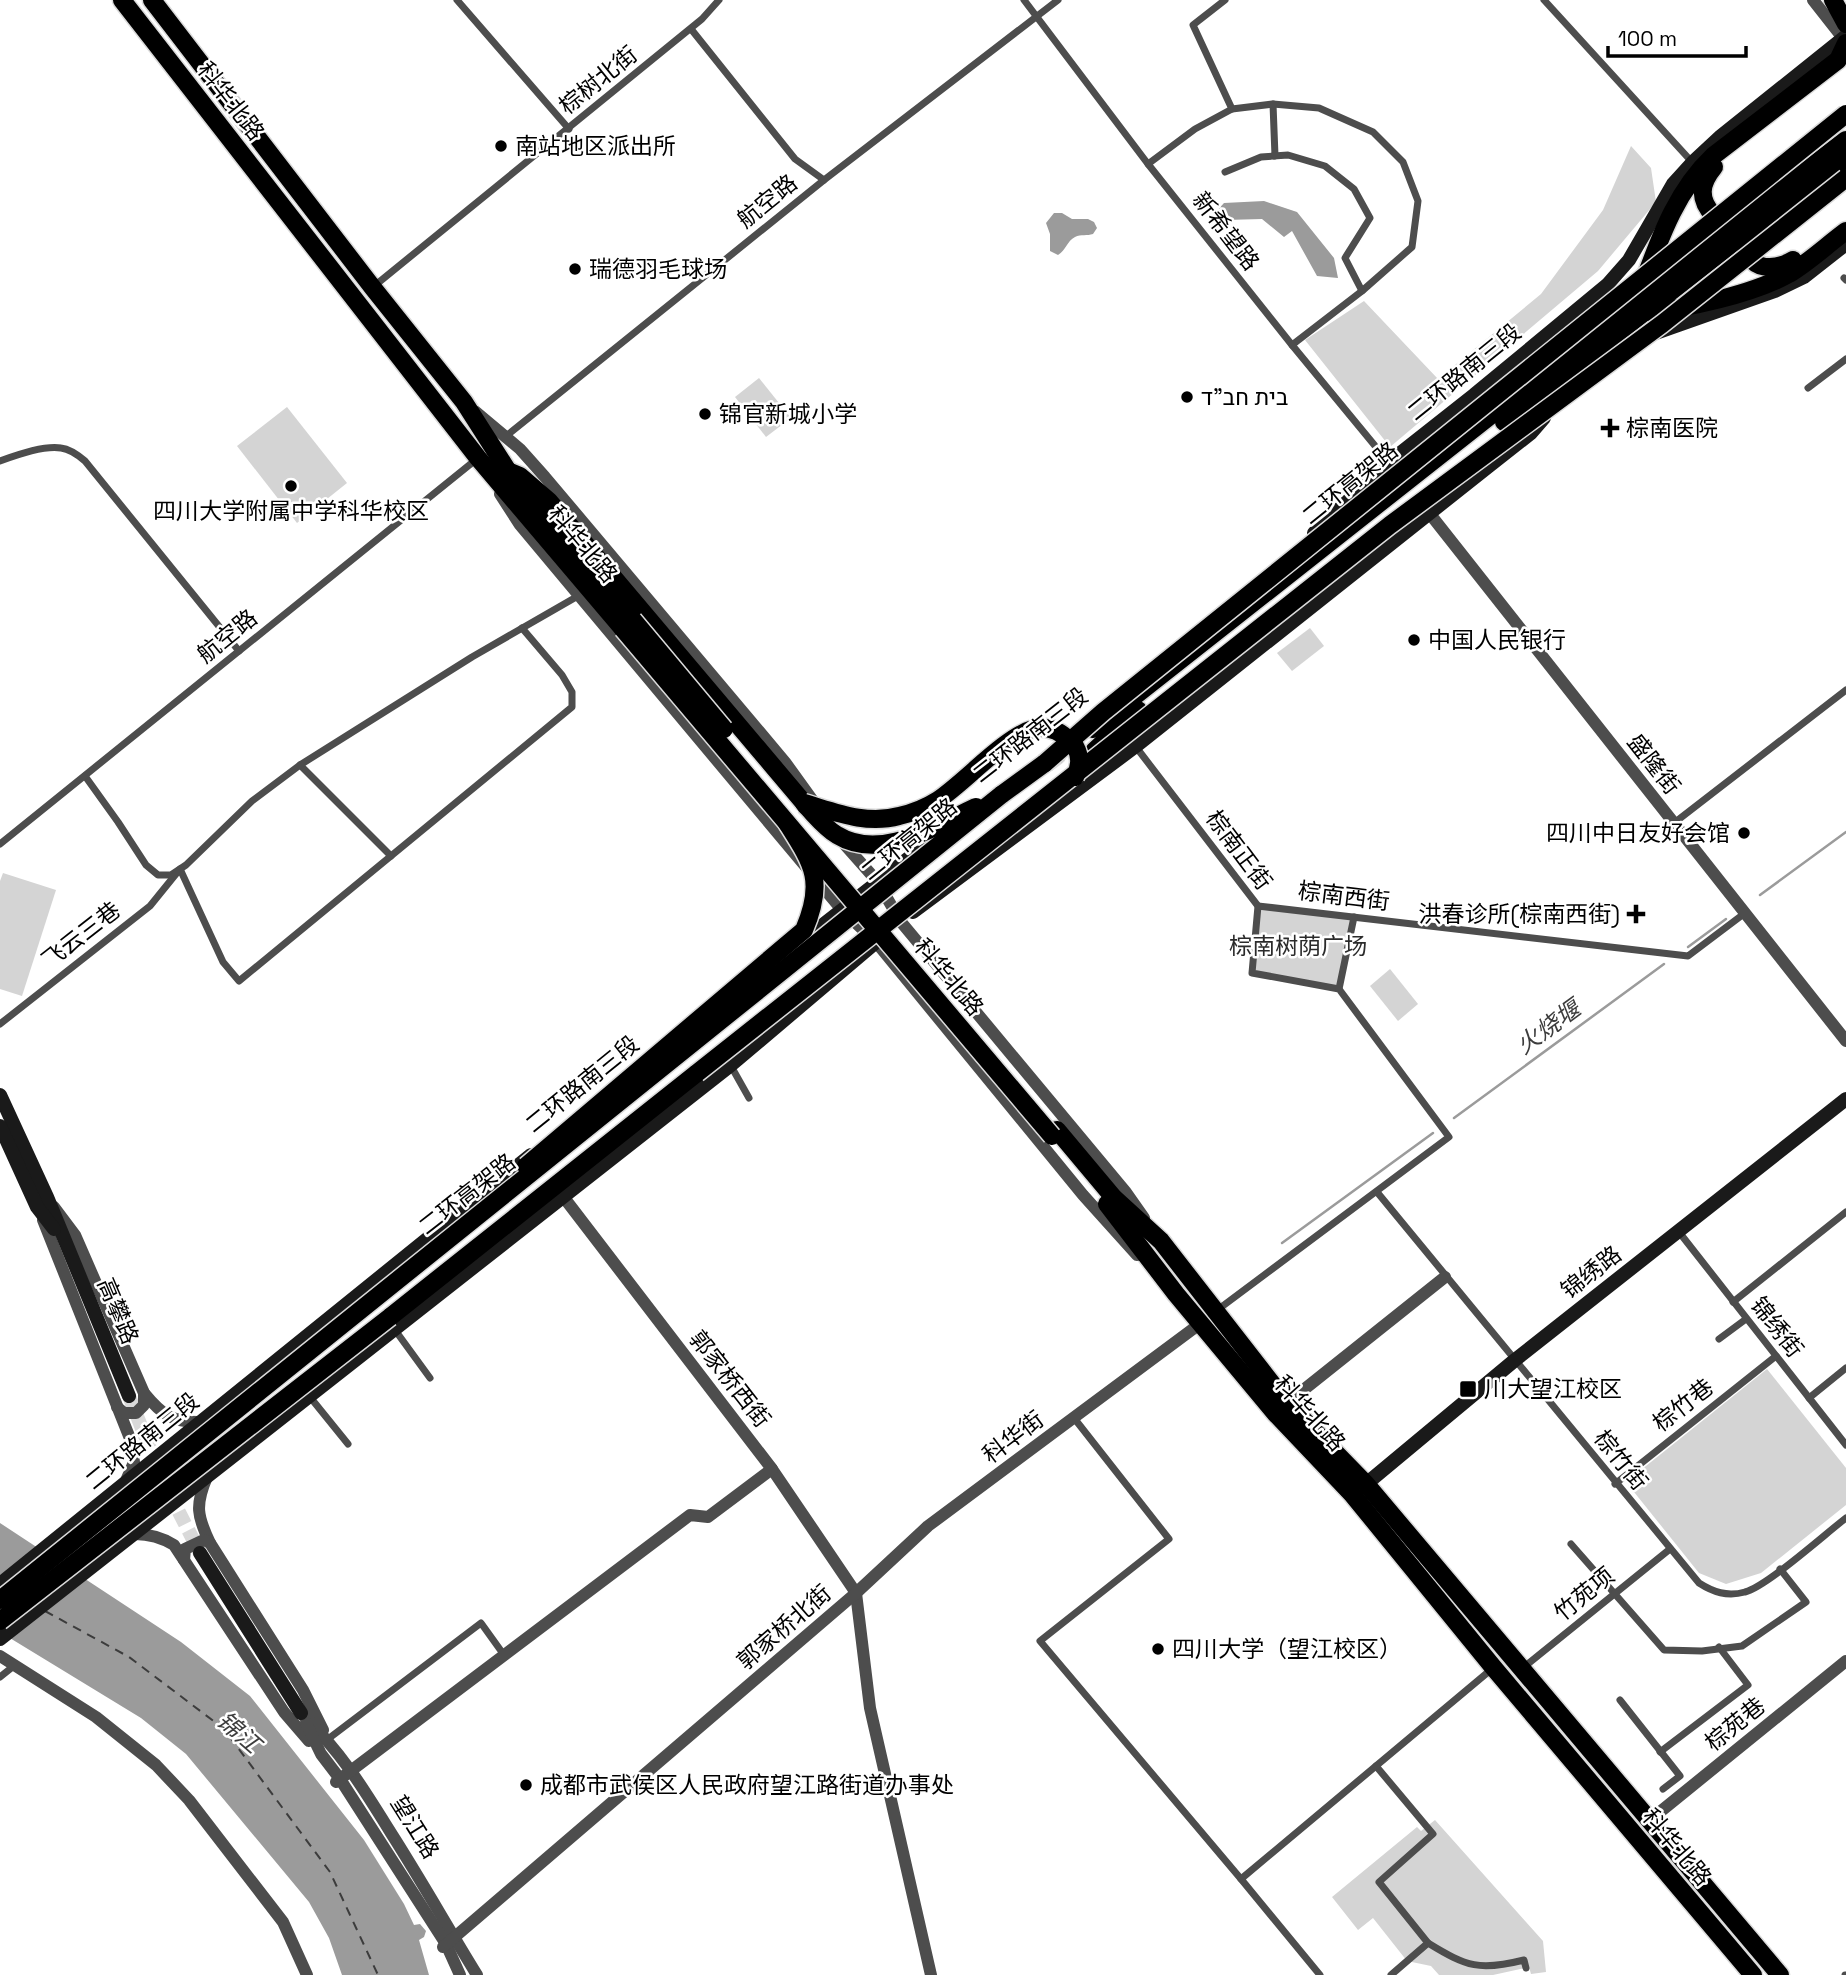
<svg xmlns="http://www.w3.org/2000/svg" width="1846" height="1975" font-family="'Space Grotesk','Noto Sans SC',Heebo,sans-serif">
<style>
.green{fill:#d4d4d4}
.water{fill:#9b9b9b}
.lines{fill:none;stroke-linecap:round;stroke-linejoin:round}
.stream{stroke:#9b9b9b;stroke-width:2.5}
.ferry{stroke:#3c3c3c;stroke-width:2;stroke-dasharray:9 7;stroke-linecap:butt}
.secondary-tunnel{stroke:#d9d9d9;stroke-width:14;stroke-dasharray:14 7;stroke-linecap:butt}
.primary-casing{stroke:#dbdbdb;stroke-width:21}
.trunk-casing{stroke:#dbdbdb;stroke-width:21}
.minor{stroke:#4d4d4d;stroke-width:7}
.tertiary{stroke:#4d4d4d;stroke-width:12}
.secondary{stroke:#1a1a1a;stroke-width:14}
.primary{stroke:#000;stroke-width:18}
.trunk{stroke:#000;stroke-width:18}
.primary-bridge-casing{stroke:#dbdbdb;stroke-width:21;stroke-linecap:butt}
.trunk-bridge-casing{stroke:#dbdbdb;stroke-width:21;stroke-linecap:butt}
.primary-bridge{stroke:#000;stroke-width:18}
.trunk-bridge{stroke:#000;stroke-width:18}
.poi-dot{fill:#000;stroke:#fff;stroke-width:2.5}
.labels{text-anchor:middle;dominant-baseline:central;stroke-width:5;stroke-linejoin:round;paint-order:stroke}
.street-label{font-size:23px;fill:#000;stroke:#fff}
.poi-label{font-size:23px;fill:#000;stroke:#fff;text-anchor:start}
.park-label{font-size:23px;fill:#2b2b2b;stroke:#fff}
.water-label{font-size:24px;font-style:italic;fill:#3c3c3c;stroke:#fff}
</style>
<rect width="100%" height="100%" fill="#fff"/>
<g class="green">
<path d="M1631,146l20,22 5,34 -58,69 -208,176 -85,-107 59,-39 74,78 103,-85 62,-84z"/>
<path d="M759,378l32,40 -25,19 -31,-40z"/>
<path d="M287,407l60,76 -50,40 -60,-77z"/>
<path d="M1310,628l14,18 -32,25 -15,-18z"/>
<path d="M3,873l53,17 -34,106 -22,-7v-108z"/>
<path d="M1258,906l96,11 -15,72 -87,-16z"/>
<path d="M1390,969l28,35 -20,17 -28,-35z"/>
<path d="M1767,1369l79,99v37l-85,68 -35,11 -27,-11 -73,-91z"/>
<path d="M1435,1820l108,121 3,31 -15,2 -2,-7 -36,8h-54l-8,-9 -24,-5 -34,-43 -15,12 -26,-33 85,-70 4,4z"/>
</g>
<g class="water">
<path d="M1264,201l33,11 37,46 4,20 -21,-2 -25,-45 -8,6 -22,-18 -37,1 -12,-5 11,-12z"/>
<path d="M1054,213h8l10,6h16l6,3 3,6 -4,6c-6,2 -12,0 -18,3 -8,4 -9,13 -17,18l-8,-4v-17l-4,-11z"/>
<path d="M0,1523l181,119 69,54 114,144 40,64 10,21 6,-1 6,7 -2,6 -5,3 10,35h-87l-13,-37 -20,-36 -123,-148 -45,-36 -141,-86z"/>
</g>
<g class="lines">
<g class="stream">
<path d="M1760,895l86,-63"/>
<path d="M1688,947l38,-28"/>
<path d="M1454,1118l210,-154"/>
<path d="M1282,1243l151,-110"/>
</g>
<path class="ferry" d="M45,1611l84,46 95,72 106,143 48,103"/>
<path class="secondary-tunnel" d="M129,1396l34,85 37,72"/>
<defs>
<g id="primary">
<path d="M122,0l356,458 145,171"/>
<path d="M152,0l221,288 91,114 44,69 125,149"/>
<path d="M1833,0l13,24"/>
<path d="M1714,167c-14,17 -16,32 0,49l17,2"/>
<path d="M1760,224c-30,30 -1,56 33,36"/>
<path d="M1644,281c17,-46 33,-91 69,-125l125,-96 8,-17"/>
<path d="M1646,312c41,-3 107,-18 143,-38 20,-12 38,-29 57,-43"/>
<path d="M1057,1130l57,68 47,43 126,162 79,81 414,491"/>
<path d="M1107,1204l69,90 99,119 77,81 141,173 260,308"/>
</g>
<g id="trunk">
<path d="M1504,422l266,-208 76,-56"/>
<path d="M508,471l12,5 29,25 255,302"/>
<path d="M1093,729l544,-429 209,-160"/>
<path d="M1094,751l44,-41"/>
<path d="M1001,795l55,-40"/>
<path d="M390,1317l307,-244"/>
</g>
</defs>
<use href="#primary" class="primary-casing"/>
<use href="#trunk" class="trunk-casing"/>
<g class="minor">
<path d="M457,0l112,129"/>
<path d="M1024,0l124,164 144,181 98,119"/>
<path d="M1225,0l-32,25 39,84"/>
<path d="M1544,0l148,162"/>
<path d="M691,29l104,130 29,21"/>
<path d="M1273,104l2,52"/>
<path d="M1148,164l47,-35 37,-20 41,-5 46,4 54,24 30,30 15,39 -6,46 -50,44 -70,54"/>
<path d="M1225,172l36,-15 27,-2 37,11 29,23 16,29 -25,40 17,33"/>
<path d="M1844,278l2,2"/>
<path d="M373,287l329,-268 17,-19"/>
<path d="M1808,388l38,-29"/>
<path d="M505,437l319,-257 234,-180"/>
<path d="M0,461c16,-6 44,-16 61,-13 9,1 17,7 24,13l154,190"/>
<path d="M1136,747l122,159 -6,67 87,16 110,148 -233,174"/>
<path d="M300,765l91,91"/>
<path d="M85,776l33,46 28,43 12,10h13l15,-10 66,-64 48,-36 172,-108 106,-61"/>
<path d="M1674,823l172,-133"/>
<path d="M0,844l478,-386"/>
<path d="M1258,906l430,50 57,-43"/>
<path d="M1339,989l15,-72"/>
<path d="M0,1024l150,-118 30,-37 43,93 16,19 333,-274v-15l-10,-17 -40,-47"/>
<path d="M731,1066l18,32"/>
<path d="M1377,1192l322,391c14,9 28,14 46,9 21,-5 80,-58 101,-74"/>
<path d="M1679,1232l167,213"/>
<path d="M1733,1302l113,-90"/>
<path d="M395,1330l35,48"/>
<path d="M1719,1339l27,-20"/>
<path d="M310,1397l38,47"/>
<path d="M1809,1398l37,-30"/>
<path d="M1074,1418l95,121 -129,102 201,238"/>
<path d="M1615,1484l161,-128"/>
<path d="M1571,1544l93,106 38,1 40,-5 64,-44 -26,-33"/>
<path d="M1524,1667l146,-118"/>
<path d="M0,1677l15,-12"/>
<path d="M1620,1700l60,76 -17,13"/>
<path d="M328,1739l153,-116 23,32"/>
<path d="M1660,1752l88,-67 -29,-38"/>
<path d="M1376,1766l57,68 -54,48 49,61 -37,32"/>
<path d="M1428,1943c39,24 52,28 96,17l2,8"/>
<path d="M1320,1975l-79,-96 252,-211"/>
<path d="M1845,1975h1"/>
</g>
<g class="tertiary">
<path d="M1813,0l33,42"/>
<path d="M476,412l44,37 25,28 240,285 31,43"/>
<path d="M500,494l20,31 322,385 34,32 207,253 54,60"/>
<path d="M1430,514l416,527"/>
<path d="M838,837l39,44 24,41 224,269 19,27"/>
<path d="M562,1195l210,274 84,124 14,115 61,267"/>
<path d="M54,1207l21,28 69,158c18,22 29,30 58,29"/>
<path d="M43,1220l88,221 3,21 -9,21"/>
<path d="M1287,1403l158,-126"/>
<path d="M117,1407l7,6h12l8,-8v-12"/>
<path d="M207,1477c-12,28 -10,39 3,66l93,147 20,40"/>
<path d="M135,1534c15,0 26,3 39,11l110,167 25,29"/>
<path d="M184,1560l1,-11 19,-9 6,3"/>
<path d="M0,1656l96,61 60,48 33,35 94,122 24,53"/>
<path d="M301,1713c40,39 61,73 90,120 30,47 57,95 86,142"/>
<path d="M306,1723l15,31 19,25 106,165 14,31"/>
<path d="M336,1782l354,-267 18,2 64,-48"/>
<path d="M1650,1820l196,-159"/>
<path d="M443,1947l413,-354 72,-67 273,-203"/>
</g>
<g class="secondary">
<path d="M1656,333l119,-42 29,-14 42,-33"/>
<path d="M1314,533l75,-71 85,-67 133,-110 22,-25 44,-76 20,-22 28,-26 125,-100"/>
<path d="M913,912l223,-166 353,-280 42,-33 13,-15"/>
<path d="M797,945l149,-116"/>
<path d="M0,1095l47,102 82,199"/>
<path d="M0,1126l37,81 17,22"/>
<path d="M1366,1484l149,-124 331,-261"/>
<path d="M200,1553l101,160"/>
<path d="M0,1584l531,-429"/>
<path d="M0,1639l731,-574 150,-127"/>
</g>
<use href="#primary" class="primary"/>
<use href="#trunk" class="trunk"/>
<defs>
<g id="primary-bridge">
<path d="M633,620l91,109"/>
<path d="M623,629l429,507"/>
</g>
<g id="trunk-bridge">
<path d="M1045,763l58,-51 743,-598"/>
<path d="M804,803c31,9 62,22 95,13 13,-3 28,-9 39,-16 27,-18 67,-63 95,-71 10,-3 22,0 30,6 5,4 9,6 12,11 6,11 5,20 0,31"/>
<path d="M805,805c10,10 20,23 32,30 44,27 98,-9 139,-28"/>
<path d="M697,1073l693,-548 272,-201 184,-146"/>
<path d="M526,1166l278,-236c21,-49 9,-66 -17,-107"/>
<path d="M0,1600l1001,-805"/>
<path d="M0,1621l390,-304"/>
</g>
</defs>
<use href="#primary-bridge" class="primary-bridge-casing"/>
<use href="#trunk-bridge" class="trunk-bridge-casing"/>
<use href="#primary-bridge" class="primary-bridge"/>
<use href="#trunk-bridge" class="trunk-bridge"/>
</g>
<g class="poi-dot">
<circle cx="501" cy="146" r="7"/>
<circle cx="575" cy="269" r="7"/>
<circle cx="1187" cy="397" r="7"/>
<circle cx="705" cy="414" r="7"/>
<path d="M1606.5 417.5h7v7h7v7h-7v7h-7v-7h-7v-7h7z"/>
<circle cx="291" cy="486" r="7"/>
<circle cx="1414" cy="640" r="7"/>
<circle cx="1744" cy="833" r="7"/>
<path d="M1632.5 903.5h7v7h7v7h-7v7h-7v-7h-7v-7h7z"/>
<rect x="1459" y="1380" width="18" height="18" rx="3.5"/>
<circle cx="1158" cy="1649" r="7"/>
<circle cx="526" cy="1785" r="7"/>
</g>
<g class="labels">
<g class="street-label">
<text transform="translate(598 80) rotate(-39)">棕树北街</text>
<text transform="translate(231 101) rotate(52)">科华北路</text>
<text transform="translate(767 201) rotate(-39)">航空路</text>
<text transform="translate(1226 231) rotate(52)">新希望路</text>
<text transform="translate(1464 372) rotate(-39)">二环路南三段</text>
<text transform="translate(1350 483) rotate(-39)">二环高架路</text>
<text transform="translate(583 544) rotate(50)">科华北路</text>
<text transform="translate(227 636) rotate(-39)">航空路</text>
<text transform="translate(1030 735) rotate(-38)">二环路南三段</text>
<text transform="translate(1654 764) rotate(52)">盛隆街</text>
<text transform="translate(909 839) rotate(-39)">二环高架路</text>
<text transform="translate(1239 850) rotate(53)">棕南正街</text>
<text transform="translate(1344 896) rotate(7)">棕南西街</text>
<text transform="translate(81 935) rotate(-38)">飞云三巷</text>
<text transform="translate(949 977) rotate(50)">科华北路</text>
<text transform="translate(582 1084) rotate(-39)">二环路南三段</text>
<text transform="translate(467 1194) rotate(-38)">二环高架路</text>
<text transform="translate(1591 1272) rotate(-38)">锦绣路</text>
<text transform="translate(118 1311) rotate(67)">高攀路</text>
<text transform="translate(1777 1327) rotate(52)">锦绣街</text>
<text transform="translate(730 1379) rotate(52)">郭家桥西街</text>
<text transform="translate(1683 1405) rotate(-38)">棕竹巷</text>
<text transform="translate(1310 1413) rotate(48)">科华北路</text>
<text transform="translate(1013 1437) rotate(-37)">科华街</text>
<text transform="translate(142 1441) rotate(-39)">二环路南三段</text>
<text transform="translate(1621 1460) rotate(51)">棕竹街</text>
<text transform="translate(1584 1594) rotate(-39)">竹苑项</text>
<text transform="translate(784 1627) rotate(-41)">郭家桥北街</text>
<text transform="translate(1735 1724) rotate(-39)">棕苑巷</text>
<text transform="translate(415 1827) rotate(58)">望江路</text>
<text transform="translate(1677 1847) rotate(50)">科华北路</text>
</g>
<g class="poi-label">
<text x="515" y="146">南站地区派出所</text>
<text x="589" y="269">瑞德羽毛球场</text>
<text x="1201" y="397">בית חב"ד</text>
<text x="719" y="414">锦官新城小学</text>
<text x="1626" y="428">棕南医院</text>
<text x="291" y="511" text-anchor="middle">四川大学附属中学科华校区</text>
<text x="1428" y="640">中国人民银行</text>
<text x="1730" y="833" text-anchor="end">四川中日友好会馆</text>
<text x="1620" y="914" text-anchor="end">洪春诊所(棕南西街)</text>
<text x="1484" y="1389">川大望江校区</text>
<text x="1172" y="1649">四川大学（望江校区）</text>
<text x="540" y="1785">成都市武侯区人民政府望江路街道办事处</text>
</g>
<g class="park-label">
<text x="1298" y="946">棕南树荫广场</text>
</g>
<g class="water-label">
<text transform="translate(1548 1027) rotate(-36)">火烧堰</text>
<text transform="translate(239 1732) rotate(41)">锦江</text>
</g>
</g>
<path d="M1608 46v10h138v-10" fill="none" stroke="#000000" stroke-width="3.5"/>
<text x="1618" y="46" font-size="21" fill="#000000" stroke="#ffffff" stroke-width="5" paint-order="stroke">100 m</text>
</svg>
